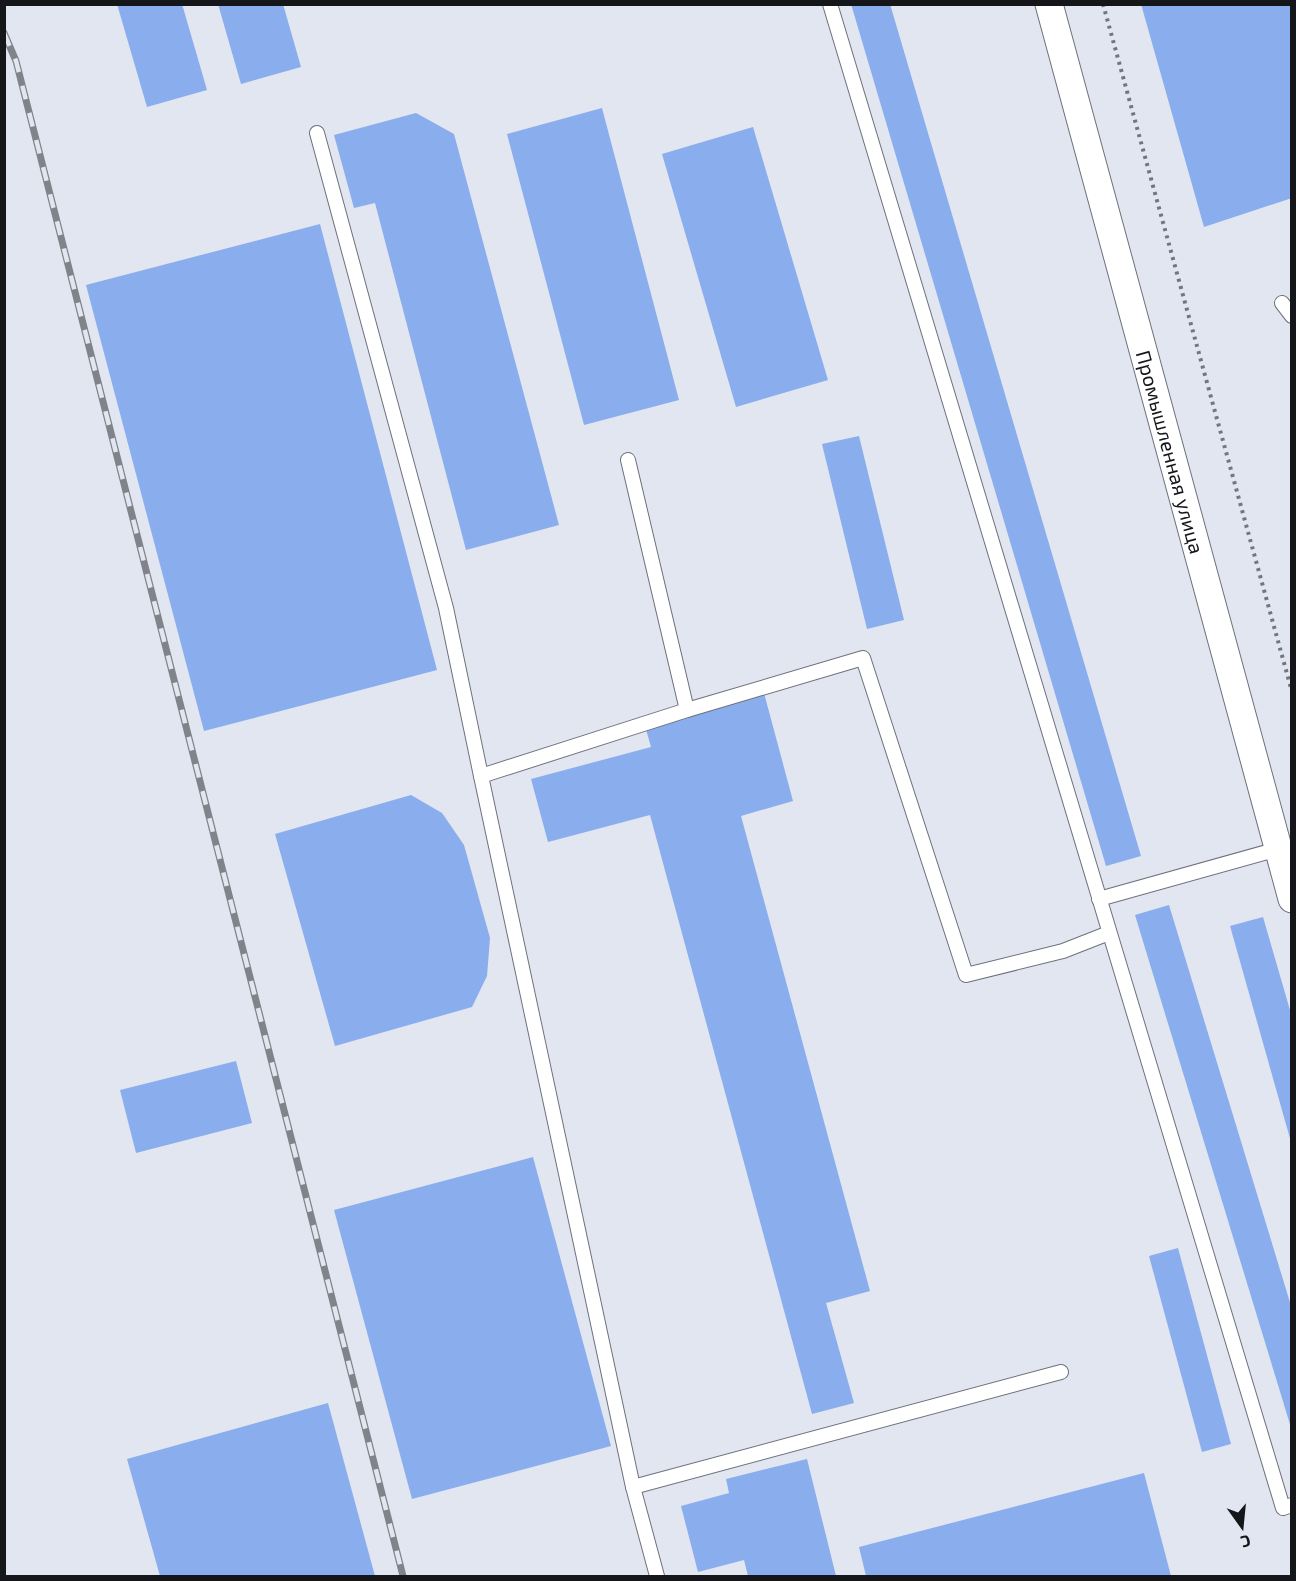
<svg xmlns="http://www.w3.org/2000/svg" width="1296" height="1581" font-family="'Exo 2',sans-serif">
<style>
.building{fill:#8aaded}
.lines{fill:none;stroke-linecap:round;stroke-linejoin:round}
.service-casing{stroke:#6d717a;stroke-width:16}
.minor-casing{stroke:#6d717a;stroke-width:29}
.path{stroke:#73767d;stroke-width:4;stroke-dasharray:3 4.5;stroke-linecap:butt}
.service{stroke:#fff;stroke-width:14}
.minor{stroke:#fff;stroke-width:27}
.rail-casing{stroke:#80848a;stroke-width:7}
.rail{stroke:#e1e6f0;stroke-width:4.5;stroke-dasharray:14;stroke-linecap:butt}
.labels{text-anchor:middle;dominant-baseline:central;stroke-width:4.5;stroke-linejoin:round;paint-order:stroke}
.street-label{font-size:20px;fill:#141619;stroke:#e1e6f0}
</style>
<rect width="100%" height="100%" fill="#e1e6f0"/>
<g class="building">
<path d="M117,4h65l25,86 -60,17z"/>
<path d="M218,4h65l18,63 -60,17z"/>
<path d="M851,4h39l251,852 -35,10z"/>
<path d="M1141,4h151v194l-88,29z"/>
<path d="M602,108l77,292 -95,25 -77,-291z"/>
<path d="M416,113l38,21 105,391 -93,25 -91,-347 -21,5 -20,-73z"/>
<path d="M753,127l75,253 -92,27 -74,-253z"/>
<path d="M320,224l117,446 -233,61 -118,-446z"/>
<path d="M859,436l45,184 -37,9 -45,-185z"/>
<path d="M764,693l29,108 -52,15 129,475 -44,12 28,100 -42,11 -162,-599 -102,27 -17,-63 120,-32 -6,-21z"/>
<path d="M411,795l31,18 22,32 26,93 -3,38 -15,31 -137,39 -60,-212z"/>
<path d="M1169,905l123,404v122l-157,-516z"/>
<path d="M1263,917l29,100 -1,125 -61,-216z"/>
<path d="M236,1061l16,62 -116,30 -16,-63z"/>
<path d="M533,1157l78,289 -199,53 -78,-289z"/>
<path d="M1178,1248l53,196 -29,8 -53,-196z"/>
<path d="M328,1403l47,173h-215l-33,-117z"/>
<path d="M807,1459l29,117h-88l-4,-16 -46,12 -17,-66 48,-13 -3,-14z"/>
<path d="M1144,1473l27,103h-305l-7,-29z"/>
</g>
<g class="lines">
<defs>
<g id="service">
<path d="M830,4l453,1504 9,-3"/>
<path d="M317,133l129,475 35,168"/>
<path d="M1282,303l10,13"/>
<path d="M628,460l59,250 -206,66 152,711 24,89"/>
<path d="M687,710l176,-52 103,317 97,-24 46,-18"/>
<path d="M1099,899l179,-50"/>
<path d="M633,1487l428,-115"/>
</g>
<g id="minor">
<path id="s1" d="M1049,4l243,895"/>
</g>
</defs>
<use href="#service" class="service-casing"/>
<use href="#minor" class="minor-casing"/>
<path class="path" d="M1103,4l189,688"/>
<use href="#service" class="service"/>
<use href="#minor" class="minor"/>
<defs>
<path id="rail" d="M4,33l12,28 387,1515"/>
</defs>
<use href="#rail" class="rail-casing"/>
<use href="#rail" class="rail"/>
</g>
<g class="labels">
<g class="street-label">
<text stroke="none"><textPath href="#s1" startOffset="464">Промышленная улица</textPath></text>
</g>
</g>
<rect width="1296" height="1581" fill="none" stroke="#141619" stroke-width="12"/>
<g transform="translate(1242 1527) rotate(165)" stroke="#e1e6f0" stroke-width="4.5" paint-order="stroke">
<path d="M0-4.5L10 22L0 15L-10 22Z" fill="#141619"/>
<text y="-9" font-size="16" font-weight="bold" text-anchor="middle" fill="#141619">С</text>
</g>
</svg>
